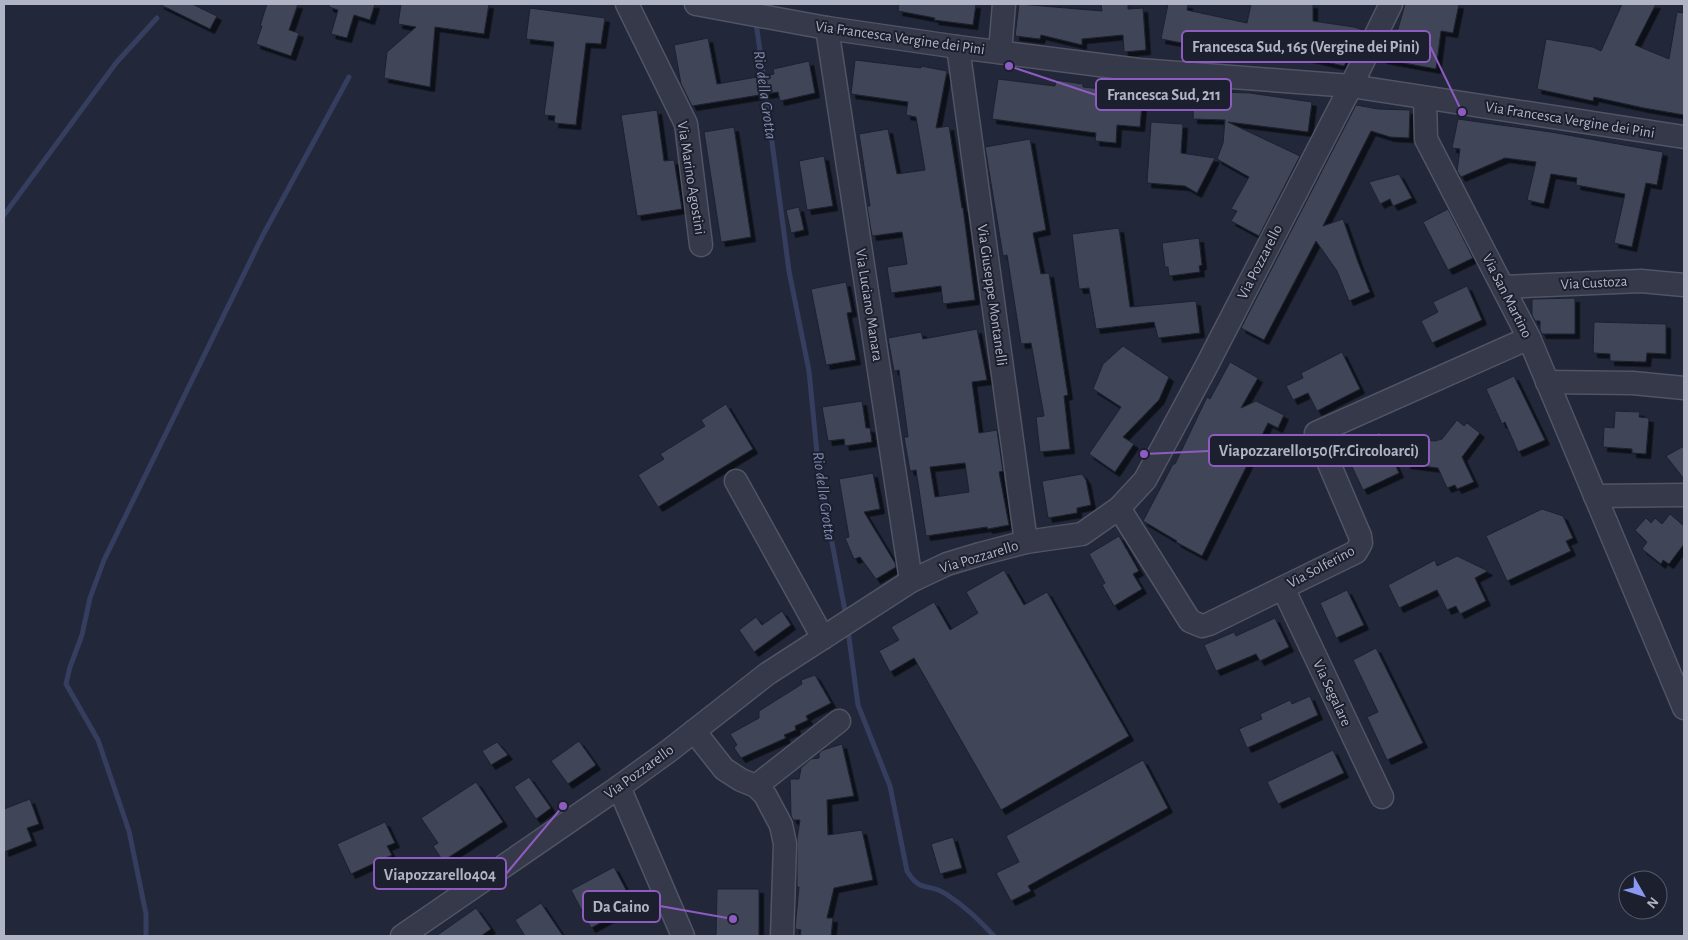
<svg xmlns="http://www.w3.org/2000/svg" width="1688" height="940" font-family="'Alegreya Sans',sans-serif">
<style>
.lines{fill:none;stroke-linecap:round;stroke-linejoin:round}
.stream{stroke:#363e5f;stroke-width:5}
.building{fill:#3f4459;stroke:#1d2130;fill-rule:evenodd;filter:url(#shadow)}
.minor-casing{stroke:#515464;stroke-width:25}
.minor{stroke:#363949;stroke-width:22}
.labels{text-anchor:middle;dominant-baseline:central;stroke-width:4;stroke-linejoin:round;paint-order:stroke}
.street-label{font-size:15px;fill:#b1b4c5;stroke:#1b1f2e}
.water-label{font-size:16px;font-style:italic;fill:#818bb1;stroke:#1b1f2e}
.leader{fill:none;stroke:#8e5cc1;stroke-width:2}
.callout-dot{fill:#8e5cc1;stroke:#1b1f2e;stroke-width:2}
.callout{fill:#1b1f2e;stroke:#8e5cc1;stroke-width:2}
.callout-label{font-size:16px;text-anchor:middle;font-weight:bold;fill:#b1b4c5}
</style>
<defs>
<filter id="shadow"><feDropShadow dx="4.5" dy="4.5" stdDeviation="0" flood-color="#0009"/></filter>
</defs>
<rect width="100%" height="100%" fill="#222739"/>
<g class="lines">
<g class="stream">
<path d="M756,22l8,59"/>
<path d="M765,89l24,182 20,100 10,103 27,142"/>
<path d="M4,215l112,-152 41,-45"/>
<path d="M848,630l10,75 32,81 17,85c14,23 21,11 39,23 20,13 32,25 48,42"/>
<path d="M146,936v-22l-17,-83 -31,-91 -32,-56 4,-17 12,-32 8,-37 14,-38 159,-325 86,-158"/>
</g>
</g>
<g class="building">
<path d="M159,4h33l25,12 -7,13z"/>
<path d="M267,4h31l-9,26 10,3 -8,23 -35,-12 6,-18h-2z"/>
<path d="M329,4h46l-5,16 -16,-5 -7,23 -16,-4 7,-24 -9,-3z"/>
<path d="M401,4h88l-5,30 -49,-7 -5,60 -46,-9 3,-26 29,-25 -18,-3z"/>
<path d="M899,4h77l-3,21 -39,-5 1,-2 -37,-7z"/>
<path d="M1019,4l83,7 -1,-7h27v5l15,-1 3,42 -22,2 -1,-17 -41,4v6l-41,-10 -1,4 -25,-3z"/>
<path d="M1168,4h20l-1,6 60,13 4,-19h62v17l41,6 9,3 -19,36 -89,-20 -3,10 -91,-17z"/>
<path d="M1405,4h54l-6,29 -12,-2 -5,38 -54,-10 3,-14 9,-16h4z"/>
<path d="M1622,4h34l-21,41 34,14 8,-47 7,1v102l-40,-7 -50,-11 -1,4 -56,-12 9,-50 47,8 8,4z"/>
<path d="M530,8l75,10 -4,26 -15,-1 -10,82 -22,-2 1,-7 -11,-1 10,-73 -28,-3z"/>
<path d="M708,38l9,46 57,-10 -1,-5 36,-8 6,32 -35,8 -2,-9 -86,14 -11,-22 -7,-39z"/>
<path d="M855,60l66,8v-2l26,5 -11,57 13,-2 13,82h1l12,92 -32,4 -2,-18 -50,7 -4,-26 20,-3 -5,-32 -30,4 -5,-30h3l-11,-72 29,-5 9,45 28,-4 -9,-53 -10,-2 2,-13 -57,-8z"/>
<path d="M998,79l57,7 1,-6 27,4v3l60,6 -3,34 -23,-2 -1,18 -21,-2 1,-8 -104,-14z"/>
<path d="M1194,91l56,2 62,9 -4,30 -80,-10 72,34 -41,80 -28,-15 6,-10 -6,-2 18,-32 -32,-18 6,-16 2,-23 -32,-1z"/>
<path d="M1356,105l22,4 32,1 -1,28 -19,-1 -19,-6 -48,95 20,-7 15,43 12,30 -21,9 -12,-30 -21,-30 -52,99 -23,-12z"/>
<path d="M657,110l7,51 10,-1 8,49 -45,7 -16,-101z"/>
<path d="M1458,119l93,13 112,20 -6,33 -11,-2 -14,64 -18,-4 11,-49 -49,-9 1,-7 -26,-4 -7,30 -17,-4 9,-38 -31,-4 -44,19 -4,-6 3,-22 -8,-1z"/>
<path d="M1151,122l32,2 -2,29 34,5 -18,35 -12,-7 -38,-3z"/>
<path d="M734,127l17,110 -30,5 -17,-110z"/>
<path d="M1030,139l16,91 -13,3 8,41 8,-1 19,122 -4,1 6,53 -30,3 -4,-35 8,-1 -13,-73 -10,1 -14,-89 -4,1 -18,-109z"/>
<path d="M824,156l9,50 -26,4 -8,-49z"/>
<path d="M1399,174l13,24 -19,8 -3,-7 -10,5 -11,-22z"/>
<path d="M799,207l5,23 -13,3 -5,-23z"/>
<path d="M1448,209l25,49 -25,12 -25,-48z"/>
<path d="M1119,228l11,79 66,-6 4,32 -42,5 -4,-16 -58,7 -7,-41 -10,1 -7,-55z"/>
<path d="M1199,238l3,27 -3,1 1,6 -31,4 -1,-9h-3l-3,-24z"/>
<path d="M846,282l6,30 -5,1 9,47 -30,5 -15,-76z"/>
<path d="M1467,286l15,34 -50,23 -11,-22 17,-9 -5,-10z"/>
<path d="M1575,298v36h-33l-2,-4v-9h-5l-3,-6v-16z"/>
<path d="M1594,322l72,2v30l-19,-1 -1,9 -36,-1v-7l-17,-1z"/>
<path d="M977,329l10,51 -15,2 7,51 18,-3 6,41 -4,1 10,53 -21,4 -1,-2 -61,9 -10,-66 -6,1 -6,-34h4l-9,-67 -5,1 -6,-33 33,-6 2,7zM965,463l4,29 -34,5 -5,-30z"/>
<path d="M1123,346l46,31 -10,23 -36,37 11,7 -19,28 -26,-18 32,-47 -28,-18 10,-25z"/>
<path d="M1342,352l18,37 -43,22 -9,-18 -15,7 -7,-14 17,-8 -2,-5z"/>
<path d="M1230,362l28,16 -17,30 15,-7 28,14 -6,13 -10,-5 -66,133 -26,-14 1,-1 -34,-20 30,-57h2l32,-67 3,2z"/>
<path d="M1514,376l31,64 -27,12 -13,-30 -3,2 -16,-35z"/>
<path d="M862,401l4,27h4l2,14 -27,4 -1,-7 -16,2 -6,-34z"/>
<path d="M726,404l27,45 -95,58 -20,-32 26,-16 -4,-5 45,-28 -4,-6z"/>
<path d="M1615,411l25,1 -1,5 10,1 -3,36 -14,-1v-4l-29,-2 1,-20 10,1z"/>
<path d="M1457,420l7,6 3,-3 13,10 -18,24 12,25 -17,7 -2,-4 -8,3 -9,-20 -32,-4 3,-14h3l2,-11 21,2 7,-2z"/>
<path d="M1380,432l19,41 -36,17 -17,-36 14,-6 -3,-6z"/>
<path d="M1684,446v33l-18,-23z"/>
<path d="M873,473l7,36 -16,3 31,51 1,4 -20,12 -16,-22 -6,2 -9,-21 4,-1 -10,-58z"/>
<path d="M1082,474l4,6 5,25 -14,3v5l-29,5 -6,-37z"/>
<path d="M1542,509l21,7 10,22 -7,3 5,10 -64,30 -21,-45z"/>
<path d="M1670,514l14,12v18l-15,20 -6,-4 -2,4 -19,-15 5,-7 -12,-12 11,-12 5,5 4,-5 7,6z"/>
<path d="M1119,536l20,35 -6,3 9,15 -28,17 -12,-21 3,-2 -16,-29z"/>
<path d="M1457,556l31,15 -13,7 11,23 -26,13 -4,-8 -9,4 -10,-20 -38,18 -11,-23 47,-25 2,6z"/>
<path d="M1004,570l20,35 23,-13 82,144 -128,74 -87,-152 -24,14 -11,-21 20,-11 -8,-13 43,-25 16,28 28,-17 -12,-21z"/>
<path d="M1347,590l17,35 -28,13 -16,-35z"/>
<path d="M782,611l9,14 -37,27 -15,-22 17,-13 6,8z"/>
<path d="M1275,618l14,29 -29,14 -4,-7 -40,17 -12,-26 30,-13 2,4z"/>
<path d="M1376,648l47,95 -36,17 -20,-43 11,-5 -25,-52z"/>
<path d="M815,675l16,28 -25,13 2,4 -13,6 1,4 -12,5 2,3 -45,20 -7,-10 3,-3 -7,-11 29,-16v-7l43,-27 -1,-4z"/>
<path d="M1310,696l8,19 -71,33 -8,-19 23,-10 -2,-5 30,-14 2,4z"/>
<path d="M579,741l17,24 -28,19 -17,-23z"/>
<path d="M497,742l11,13 -17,10 -9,-14z"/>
<path d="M842,744l12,52 -27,4 1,35 34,-5 11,50 -39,8 -7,30h6l-2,18h-31l1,-6 -6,-1 4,-42h-2v-48l3,-19h-7l-2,-5 -1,-36h9l2,-11 10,-9 8,-1v-5l4,-3z"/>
<path d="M1333,750l11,23 -66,31 -11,-22z"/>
<path d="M1143,760l25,48 -140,78 3,5 -20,10 -15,-28 23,-11 -13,-26z"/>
<path d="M529,777l22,31 -15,11 -22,-32z"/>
<path d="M476,782l27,40 -60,39 -10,-15 5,-3 -17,-25z"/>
<path d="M30,799l9,25 -12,4 5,13 -28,11v-43z"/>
<path d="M385,822l10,21 -8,3 5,9 -41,19 -14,-30z"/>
<path d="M953,837l9,31 -22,6 -9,-30z"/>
<path d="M614,867l20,38 -43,23 -20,-38z"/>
<path d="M717,889h42v47h-43z"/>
<path d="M541,903l22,33h-38l-10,-16z"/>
<path d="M476,908l15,21 -10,7h-45z"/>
</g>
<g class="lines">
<defs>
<g id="minor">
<path d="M627,4l59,120 15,121"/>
<path d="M696,4l131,24 131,19 181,23 212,16 333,51"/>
<path d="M827,28l84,553"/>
<path d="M958,47l68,495"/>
<path d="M1000,52l4,-48"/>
<path d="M1425,98l1,41 103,199 155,370"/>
<path d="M1503,287l138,-6 43,4"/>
<path d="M1547,382l86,1 51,5"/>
<path d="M736,481l87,157"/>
<path d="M1595,496l89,-1"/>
<path d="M1119,508l71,113 12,5 7,-2 147,-72 5,-9 -1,-7 -44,-103 213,-95"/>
<path d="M1283,588l99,209"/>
<path d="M694,731l30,38 17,11 15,6 9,9 16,30 4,19 -3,92"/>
<path d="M756,786l83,-65"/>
<path d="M619,787l64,149"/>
<path d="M402,936l217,-149 51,-37 97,-76 144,-93 36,-17 33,-10 46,-12 56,-8 37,-26 26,-28 61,-113 145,-281 40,-82"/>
</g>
</defs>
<use href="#minor" class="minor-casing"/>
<use href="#minor" class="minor"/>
</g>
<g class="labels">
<g class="street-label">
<text transform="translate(900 38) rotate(8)">Via Francesca Vergine dei Pini</text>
<text transform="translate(1570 120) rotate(9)">Via Francesca Vergine dei Pini</text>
<text transform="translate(691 178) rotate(81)">Via Marino Agostini</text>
<text transform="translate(1260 262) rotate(-63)">Via Pozzarello</text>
<text transform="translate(1594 283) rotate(-3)">Via Custoza</text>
<text transform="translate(992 295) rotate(82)">Via Giuseppe Montanelli</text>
<text transform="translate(1507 296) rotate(63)">Via San Martino</text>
<text transform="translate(869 305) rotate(81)">Via Luciano Manara</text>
<text transform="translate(979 557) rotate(-17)">Via Pozzarello</text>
<text transform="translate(1321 567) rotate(-28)">Via Solferino</text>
<text transform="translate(1332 693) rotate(65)">Via Segalare</text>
<text transform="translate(639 772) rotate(-36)">Via Pozzarello</text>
</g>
<g class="water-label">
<text transform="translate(765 95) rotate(82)">Rio della Grotta</text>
<text transform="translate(824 496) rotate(82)">Rio della Grotta</text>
</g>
</g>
<path class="leader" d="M1462 112L1430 46M1009 66L1096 95M1144 454L1209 451M563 806L506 874M733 919L660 906"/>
<g class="callout-dot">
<circle cx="1462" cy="112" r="5"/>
<circle cx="1009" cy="66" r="5"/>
<circle cx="1144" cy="454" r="5"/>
<circle cx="563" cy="806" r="5"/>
<circle cx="733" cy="919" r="5"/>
</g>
<g class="callout">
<rect x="1182" y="31" width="248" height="31" rx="5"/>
<rect x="1096" y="79" width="135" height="31" rx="5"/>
<rect x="1209" y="435" width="220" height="31" rx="5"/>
<rect x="374" y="858" width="132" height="31" rx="5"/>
<rect x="583" y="891" width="77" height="31" rx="5"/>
</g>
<g class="callout-label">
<text x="1306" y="52">Francesca Sud, 165 (Vergine dei Pini)</text>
<text x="1164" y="100">Francesca Sud, 211</text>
<text x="1319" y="456">Viapozzarello150(Fr.Circoloarci)</text>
<text x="440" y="880">Viapozzarello404</text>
<text x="621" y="912">Da Caino</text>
</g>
<rect width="1688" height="940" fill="none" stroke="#b1b4c5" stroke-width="10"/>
<g transform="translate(1643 895) rotate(129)"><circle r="24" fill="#1b1f2e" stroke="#575b6a"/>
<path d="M0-4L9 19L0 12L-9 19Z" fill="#8898f3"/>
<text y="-8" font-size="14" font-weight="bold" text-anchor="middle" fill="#b1b4c5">N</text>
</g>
</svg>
